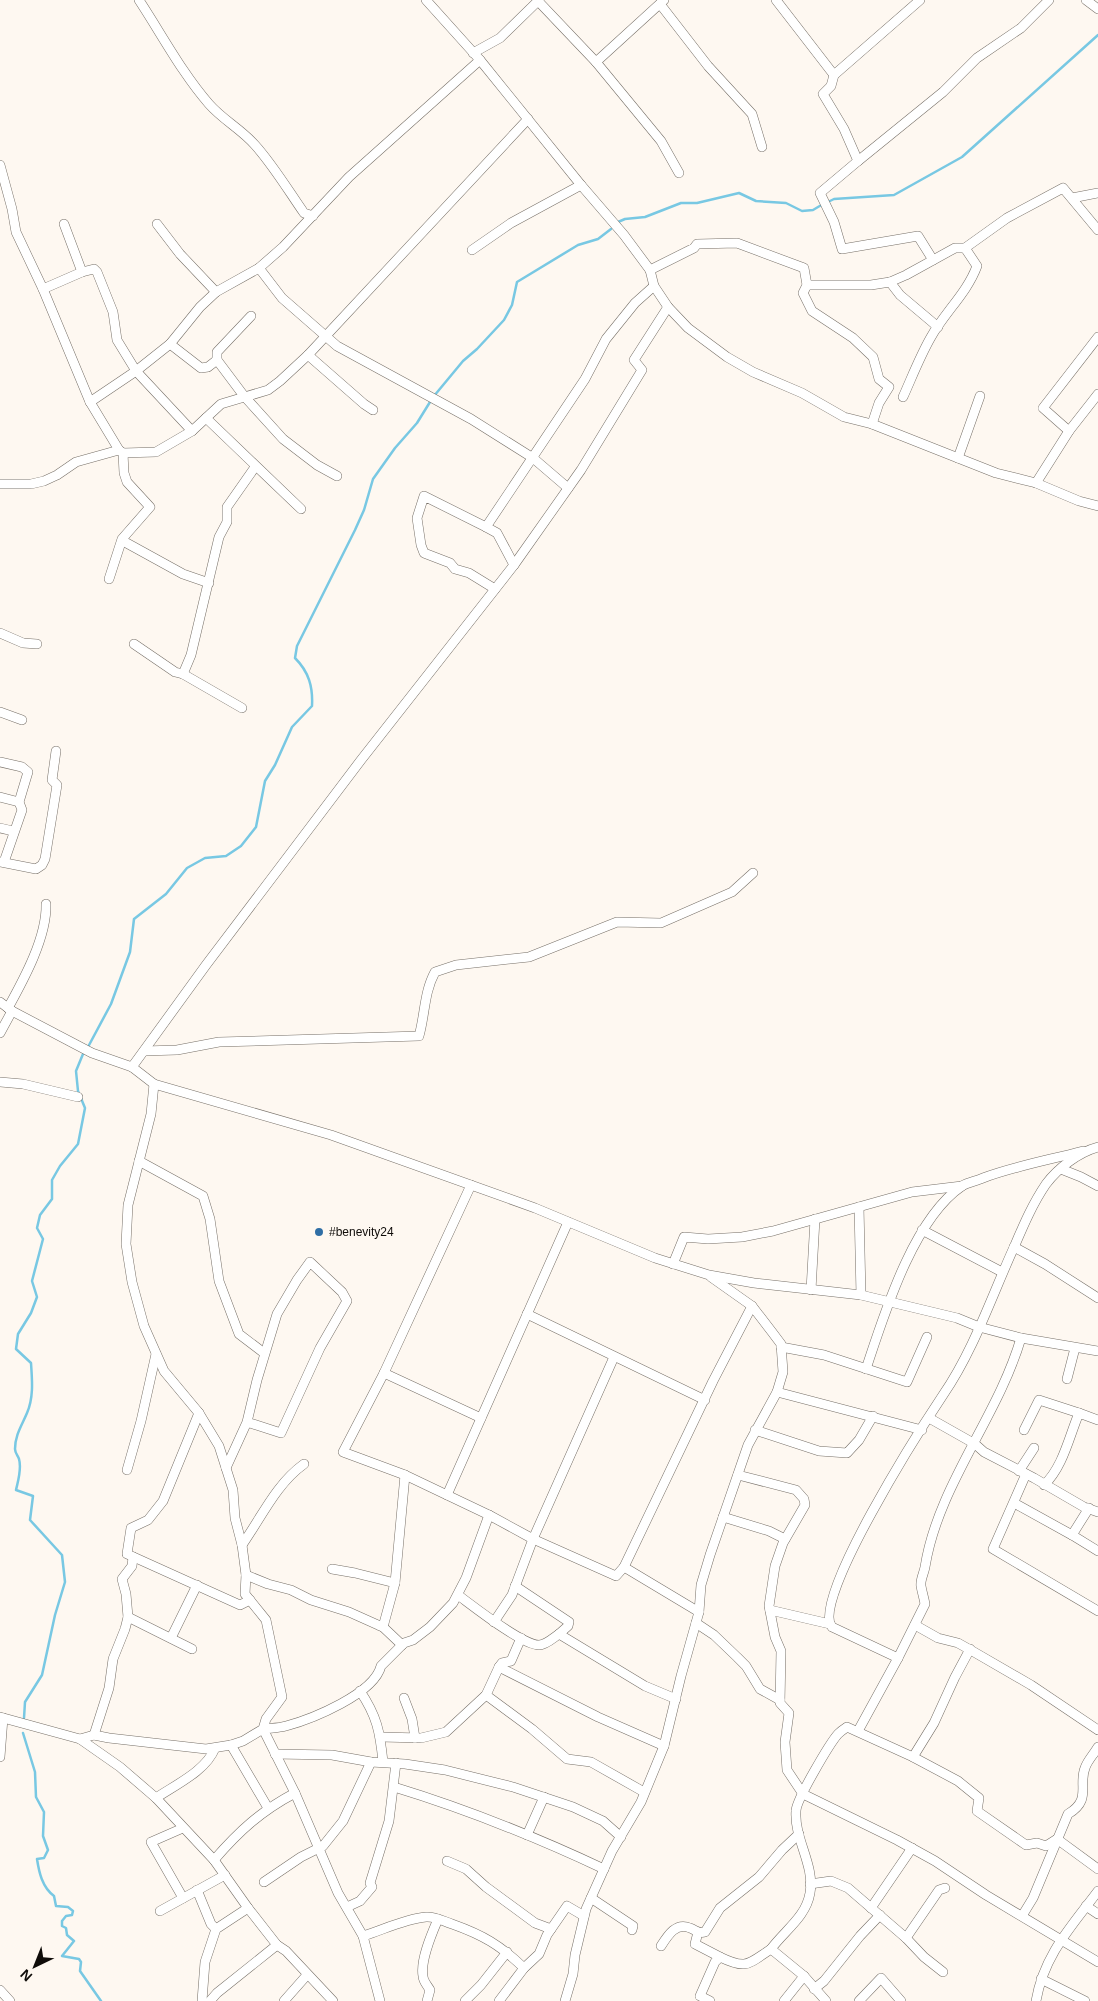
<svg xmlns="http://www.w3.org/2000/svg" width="1098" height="2001" font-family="Helvetica,sans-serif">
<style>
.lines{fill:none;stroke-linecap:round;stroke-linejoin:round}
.stream{stroke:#78c8e3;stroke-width:2.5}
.minor-casing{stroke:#777068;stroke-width:10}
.minor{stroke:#fff;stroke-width:9}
.poi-dot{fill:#2f6ea5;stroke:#fef8f1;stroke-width:2}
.labels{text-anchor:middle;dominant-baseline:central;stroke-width:4;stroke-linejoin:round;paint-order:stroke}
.poi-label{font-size:12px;fill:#0f0c09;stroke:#fef8f1;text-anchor:start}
</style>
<rect width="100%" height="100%" fill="#fef8f1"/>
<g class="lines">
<g class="stream">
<path d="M828,202l6,-3 60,-4 68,-38 136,-122"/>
<path d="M618,222l7,-3 20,-2 36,-14h16l42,-10 17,8 30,2 16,8 11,-1 10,-6"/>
<path d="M434,396l29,-35 14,-12 27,-29 8,-15 5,-23 61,-37 20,-6 13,-10"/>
<path d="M88,1047l23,-43 19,-52 4,-33 32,-25 21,-26 18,-10 21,-2 15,-10 15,-19 9,-46 10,-16 17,-38 20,-21c1,-19 -3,-34 -17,-48l2,-12 58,-116 9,-20 9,-31 22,-31 22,-25 13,-21"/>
<path d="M24,1718l1,-16 17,-27 13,-60 10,-33 -3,-27 -32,-35 3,-24 -17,-6c2,-9 6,-21 3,-31 -1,-3 -4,-6 -4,-10 0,-14 7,-24 12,-36 7,-16 5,-34 4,-50l-15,-14 2,-15 13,-21 6,-16 -5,-16 11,-42 -6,-11 3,-13 12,-16v-19l8,-14 18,-22 7,-36 -7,-17 -2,-20 7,-17"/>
<path d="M23,1733l12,39 1,25 8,15 -1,24 5,14 -4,8 -7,1c2,13 5,28 17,37l2,10 12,1 5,4 -1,4 -6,1 -4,5v5l4,2 1,7 7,6 -12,15 17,3 2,3 -1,9 21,30"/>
</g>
<defs>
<g id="minor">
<path d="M139,0c23,35 43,73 70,104 14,16 32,25 46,41 18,20 33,45 49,68l9,3"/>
<path d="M426,0l54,60 101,125 43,50 26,35 4,16 14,21 20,21 39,29 26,15 49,21 42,24 28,7 124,49 40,10 43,18 19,5"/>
<path d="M776,0l58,75"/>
<path d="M920,0l-86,75 -3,11 -8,8 21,35 14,32 -38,32 14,29 8,27 76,-13 15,24"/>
<path d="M1086,0l12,9"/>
<path d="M538,1l58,61 65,79 18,32"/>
<path d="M660,4l48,62 44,48 10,33"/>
<path d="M473,53l27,-15 39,-38"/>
<path d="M596,62l68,-62"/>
<path d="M858,161l85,-69 34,-34 44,-30 28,-28"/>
<path d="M0,165l12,44 4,23 27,57 47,113 29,48 4,3 33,-1 36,-21 29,-27 47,-14 12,-9 28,-26 220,-236"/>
<path d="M1072,198l26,-5"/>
<path d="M64,224l18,48"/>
<path d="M157,224l23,30 36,38"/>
<path d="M472,250l39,-27 70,-38"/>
<path d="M259,268l23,30 55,48 134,73 62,39 35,30"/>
<path d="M650,270l44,-22 3,-4 40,-1 67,25 3,17 -4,8 9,18 41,27 20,19 6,22 10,8 -10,16 -7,21"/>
<path d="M890,282l10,13 38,32"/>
<path d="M807,285h64l19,-3 16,-7 49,-27h10l42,-30 56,-30 35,42"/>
<path d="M43,289l39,-17 12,-3 3,3 16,40 4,28 19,31 56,60"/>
<path d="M251,316l-34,36v8l27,36 39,43 34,26 20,11"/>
<path d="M170,344l31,24 7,-1 9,-7"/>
<path d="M308,355l56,49 9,6"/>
<path d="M903,397c9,-20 17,-41 28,-60 14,-25 36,-44 46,-71l-12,-18"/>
<path d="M90,402l46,-31 34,-27 30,-37 16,-15 43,-24 24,-21 66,-70 131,-117"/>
<path d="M206,418l95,91"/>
<path d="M1069,431l-26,-23 55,-71"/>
<path d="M958,458l22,-62"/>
<path d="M1036,483l33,-52 29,-37"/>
<path d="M0,484h31l13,-3 13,-6 19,-13 43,-12"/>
<path d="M486,527l-62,-31 -7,22 4,27 3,8 26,10 5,6 14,4 26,16"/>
<path d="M123,541l60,33 26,9"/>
<path d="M514,565l67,-95 61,-100 -8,-10 34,-53"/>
<path d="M109,579l13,-40 28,-32 -23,-25 -3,-9 -1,-20"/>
<path d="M0,633l23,10 14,1"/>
<path d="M134,644l41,28 8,2 59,34"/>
<path d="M183,674l8,-19 28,-118 8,-15v-15l28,-40"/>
<path d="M0,712l22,8"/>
<path d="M0,762l22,5 6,5 -9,30 3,8 -18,52"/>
<path d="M0,797l19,5"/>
<path d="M0,828l13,3"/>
<path d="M0,862l36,7 6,-4 3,-6 12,-74 -5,-5 4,-29"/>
<path d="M0,1002l12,9 80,42 40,14 22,17 177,51 204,73 120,50 54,17 45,8 107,12 96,23 22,9 42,11 77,13"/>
<path d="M8,1008c16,-29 39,-71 38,-104"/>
<path d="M0,1033l12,-22"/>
<path d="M144,1051l33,-1 42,-8 200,-6c6,-21 5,-44 16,-64l21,-7 73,-8 88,-35 44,1 71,-31 21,-19"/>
<path d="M132,1067l74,-102 155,-205 153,-195 -17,-32 -11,-6 99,-148 21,-40 29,-36 19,-17"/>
<path d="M0,1082l23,2 55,13"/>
<path d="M139,1161l64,35 7,23 9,62 20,53 25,19"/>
<path d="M1061,1169l20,8 17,9"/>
<path d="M471,1185l-87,188 -41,79 62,23 84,40 44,24 83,37 8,-9 75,45"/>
<path d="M859,1207l2,88"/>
<path d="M922,1230l80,42"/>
<path d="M1014,1247l31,17 53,34"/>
<path d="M673,1264l11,-27 24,2 34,-2 31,-6 139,-39 50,-6"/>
<path d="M811,1290l4,-71"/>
<path d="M527,1314l178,86"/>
<path d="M781,1347l43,8 83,27 20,-45"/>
<path d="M866,1369c18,-54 47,-150 96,-183 6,-4 15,-5 21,-8 32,-12 66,-18 100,-27"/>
<path d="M384,1373l97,45"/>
<path d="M1067,1379l8,-31"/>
<path d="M777,1392l145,38"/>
<path d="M199,1413l-36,88 -15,19 -17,8 -4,26 113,51 10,-5"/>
<path d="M929,1418l46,26 9,8 50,26 50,29 14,5"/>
<path d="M755,1430l64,21 28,2 12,-13 14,-24"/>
<path d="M1024,1430l15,-30 40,13"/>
<path d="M226,1468l21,-46 10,-42 20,-66 20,-34 13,-18 32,30 5,9 -27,47 -39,85 -34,-11"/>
<path d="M127,1470l14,-49 15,-67"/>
<path d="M1019,1471l15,-23"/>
<path d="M1026,1474l-33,75 105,62"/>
<path d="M738,1475l58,15 8,9 1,6 -22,38 -8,23 -6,40 6,31 6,14 -1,52 9,10 -4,29 2,28 16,24 94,46 38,21 51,34 112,67"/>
<path d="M1044,1485c19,-18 25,-48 35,-72l19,7"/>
<path d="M447,1495l121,-273"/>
<path d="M1014,1503l58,32"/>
<path d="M1089,1508l-17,27 26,16"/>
<path d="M723,1517l46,14 16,8"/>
<path d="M242,1545c19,-27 34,-61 62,-81"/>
<path d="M624,1567l89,-186 39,-75"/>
<path d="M332,1569l23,4 40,10"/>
<path d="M246,1575l22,9 23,6 20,10 38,12 29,13 5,2 19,18"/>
<path d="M515,1586l54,36 -1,4 -9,8"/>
<path d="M458,1595c15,11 64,50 81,50 7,0 14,-7 20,-11l86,52 31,13"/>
<path d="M770,1610l60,14"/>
<path d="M128,1617l64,32"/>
<path d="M494,1622l18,-27 21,-56 81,-182"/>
<path d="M696,1623l18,12 23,22 9,9 14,23 20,11"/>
<path d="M915,1625l23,13 20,5 16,9 57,33 67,45"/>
<path d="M383,1627l12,-44 10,-108"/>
<path d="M171,1638l26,-53"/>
<path d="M898,1658l-66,-31c-22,-26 91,-202 111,-232 31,-45 49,-100 72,-150 9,-21 18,-42 31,-61 12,-16 33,-32 52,-37"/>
<path d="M499,1667l99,50 66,29"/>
<path d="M360,1691c17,25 20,41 23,71"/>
<path d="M486,1695l46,34 35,30 24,3 53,30"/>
<path d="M404,1698l8,21 3,19"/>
<path d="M0,1717l80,22 40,28 36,31 58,62 34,48 29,37 9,6 47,50"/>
<path d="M858,1731l40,-73 27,-54c-1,-6 -3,-12 -4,-18 -1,-6 3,-13 4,-19 13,-82 73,-150 96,-229"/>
<path d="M94,1735l15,-47 4,-29 12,-30 3,-12 -2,-23 -4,-15 10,-13 1,-9"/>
<path d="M381,1737l40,1 25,-6 40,-37 13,-28 3,-4 9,-2 10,-23"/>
<path d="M80,1739l14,-4 15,3 97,11 25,-4 12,-4 20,-12 3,-10 16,-22 -16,-77 -21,-26 1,-19 -4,-30 -7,-27 -2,-28 -14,-44 -20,-33 -35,-42 -20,-45 -12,-44 -6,-38 2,-39 23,-91 3,-30"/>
<path d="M231,1745l37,63"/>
<path d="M275,1754l57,1 39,7 34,2 40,6 68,17 60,20 30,14 18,16"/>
<path d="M0,1757l3,-39"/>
<path d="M913,1757l21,-34 21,-46 15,-28"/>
<path d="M394,1787c72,22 142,50 210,82"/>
<path d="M156,1798c19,-13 50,-27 59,-50"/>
<path d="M527,1835l17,-38"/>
<path d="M214,1860c25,-29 47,-49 81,-67"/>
<path d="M447,1861l19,8 20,18 49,36 16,6"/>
<path d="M264,1882l37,-25 22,-11 20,-25 28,-59"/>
<path d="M810,1884l21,-3 17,7 58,50 18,19 19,15"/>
<path d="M197,1890l14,34 5,5"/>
<path d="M183,1898l-32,-56 32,-14"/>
<path d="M591,1898l42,28 -1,4"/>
<path d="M1086,1906l12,8"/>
<path d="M347,1907l13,-6 12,-14 -2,-4 19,-62 7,-58"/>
<path d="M871,1908l41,-60"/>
<path d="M160,1911l65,-36"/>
<path d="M1022,1916l11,-18 35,-84c24,-14 10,-29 17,-46 2,-7 9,-14 13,-21"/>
<path d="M698,1932l-3,12 25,13"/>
<path d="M363,1936c20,-6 41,-17 63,-19 9,-1 17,4 26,7 31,11 48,21 72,44"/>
<path d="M906,1938l33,-48 6,-2"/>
<path d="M661,1946c7,-11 15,-24 29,-18 6,2 8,6 15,4l15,-24 39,-31 23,-27 17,-16"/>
<path d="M771,1949c14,-19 35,-32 39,-56 5,-28 -16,-54 -14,-82 0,-11 34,-68 42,-77 3,-3 6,-5 9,-7l66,30 45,24 21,17 -2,13 49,34 11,-2 9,3 11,-7 41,30"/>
<path d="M1041,1979l44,22"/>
<path d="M814,1989l10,-8 36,-45 20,-21"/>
<path d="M0,1990l10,11"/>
<path d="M202,2001l3,-39 11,-33 32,-21"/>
<path d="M210,2001l7,-8 60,-48"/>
<path d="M284,2001l23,-26"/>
<path d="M380,2001l-17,-65 -25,-43 -43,-100 -32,-64c8,-1 16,-1 23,-3 26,-7 88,-32 95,-60l23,-23 9,-3 17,-13 23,-24 13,-25 23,-63"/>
<path d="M427,2001l3,-11c-3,-5 -7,-9 -7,-14 -3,-16 9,-43 15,-57"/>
<path d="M465,2001l16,-16 26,-33"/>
<path d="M499,2001l25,-33 15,-14 8,-19 20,-29 17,10"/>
<path d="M565,2001l8,-27 2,-19 11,-46 26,-58 29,-49 23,-56 17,-70 18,-64 2,-27 9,-30 38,-110 29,-53 6,-20 -2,-28 -9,-12 -20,-26 -41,-29"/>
<path d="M710,2001l-10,-5 15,-34 5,-5c27,13 28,7 51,-8l33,27 22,25"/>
<path d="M784,2001l20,-25"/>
<path d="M859,2001l22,-23 20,23"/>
<path d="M1036,2001c8,-46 35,-74 62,-110"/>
</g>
</defs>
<use href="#minor" class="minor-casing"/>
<use href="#minor" class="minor"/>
</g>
<circle class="poi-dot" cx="319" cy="1232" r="5"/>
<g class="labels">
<g class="poi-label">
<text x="329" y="1232">#benevity24</text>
</g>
</g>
<g transform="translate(35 1966) rotate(223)" stroke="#fef8f1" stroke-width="4" paint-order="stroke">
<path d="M0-4L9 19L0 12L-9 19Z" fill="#0f0c09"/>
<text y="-8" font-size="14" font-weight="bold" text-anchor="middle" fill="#0f0c09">N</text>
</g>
</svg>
